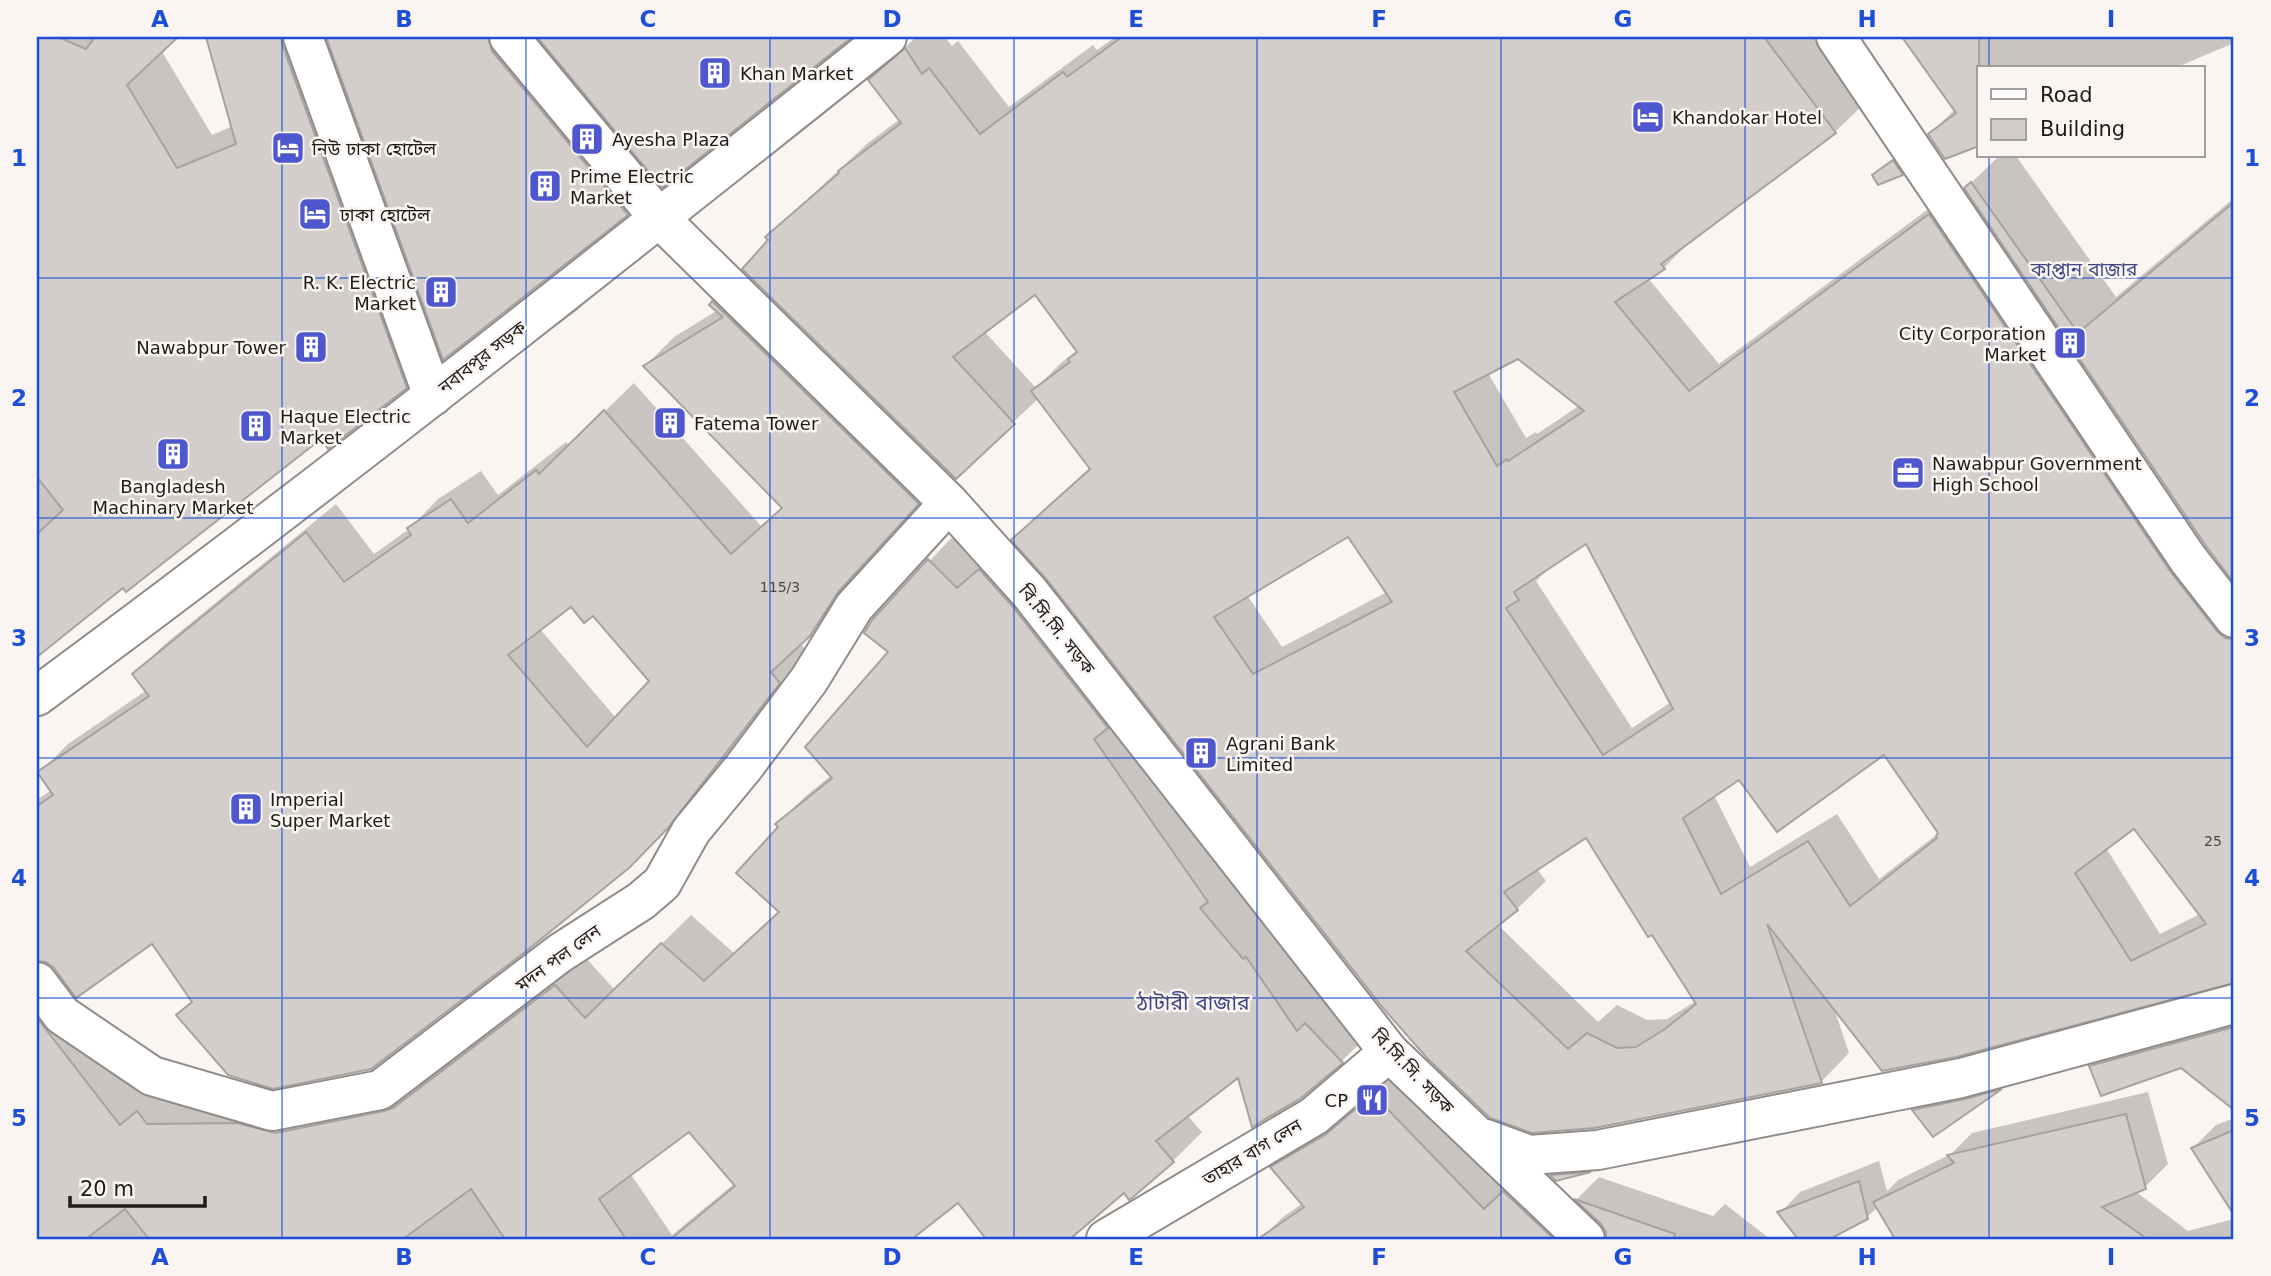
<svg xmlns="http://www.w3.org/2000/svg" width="2271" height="1276" font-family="'DejaVu Sans','Noto Sans Bengali',sans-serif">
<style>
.shadow{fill:#0003;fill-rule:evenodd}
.building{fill:#d3cecc;stroke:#a7a2a0;stroke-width:2;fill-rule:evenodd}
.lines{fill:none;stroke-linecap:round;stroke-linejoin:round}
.minor-casing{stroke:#918c89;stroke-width:42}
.tertiary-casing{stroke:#918c89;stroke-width:42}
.secondary-casing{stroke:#918c89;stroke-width:42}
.minor{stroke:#fff;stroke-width:38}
.tertiary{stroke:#fff;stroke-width:38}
.secondary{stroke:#fff;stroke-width:38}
.grid{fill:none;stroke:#1d4ed8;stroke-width:2;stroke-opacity:0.55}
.labels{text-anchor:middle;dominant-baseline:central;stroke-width:5;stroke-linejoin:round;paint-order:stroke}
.number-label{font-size:14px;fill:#4b4847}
.poi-label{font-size:18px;fill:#1e1c1b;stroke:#faf5f2;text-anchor:start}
.street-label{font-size:18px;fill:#1e1c1b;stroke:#faf5f2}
.neighbourhood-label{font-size:19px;fill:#3e4783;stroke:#faf5f2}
.quarter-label{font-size:21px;fill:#3e4783;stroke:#faf5f2}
.neatline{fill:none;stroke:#1d4ed8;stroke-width:2.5}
.grid-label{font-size:23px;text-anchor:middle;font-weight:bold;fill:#1d4ed8}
</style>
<rect width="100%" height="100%" fill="#faf5f2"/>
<g class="shadow">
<path d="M37,37h138l-14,13 51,85 21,-9 -25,-89h641l-187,148 -3,-4 -32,32 -183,144 -2,-6 -36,36 -85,50 -198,149 -57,45 -29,28v-74l5,-4 -5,-6z"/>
<path d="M916,37h29l7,9 6,-5 51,66 84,-62 4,5 18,-13h699l50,67 -29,28 -143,107 -28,29 -16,10 71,86 239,-177 183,326 93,124v285l-112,88 -288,-2 15,45 -28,29 -226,45 -546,-549 -35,-38 76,-72 -51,-70 -83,78 -189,-239 101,-94 32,-24 -30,-39zM1035,292l43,58 -16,12 -26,26 -52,-57zM1518,357l62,48 -43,29 -1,-2 -10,6 -38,-65zM1348,534l39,58 -105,55 -35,-52zM1587,542l84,160 -39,26 -96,-147 11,-11zM1884,753l56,79 -61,47 -42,-65 -87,53 -36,-72 26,-17zM2134,826l66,88 -40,20 -54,-86zM1587,836l109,165 -29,18 -20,1 -30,-15 -19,17 -101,-98 20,-15 29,-28 -9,-12z"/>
<path d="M1904,37h330v6l-59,25h-196v76l-49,-10 25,-25z"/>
<path d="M1999,156h17l100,141 118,-99v382l-27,-35 -241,-357z"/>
<path d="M621,267l-42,42 -24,18 36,-36z"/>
<path d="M743,273l203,201 -79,87 -28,44 -39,38 8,10 -111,144 -39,39 -480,179 15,-15 -41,-58 -96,26 -12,-8 30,39 11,9 -3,3 68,86 17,-13 100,11 148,-12 170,-126 30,33 76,-75 43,38 46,-42v-84l-3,-3 30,-29 25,-20 59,-123 -18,-31 85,-90 278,340 -7,7 48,57 93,98 -29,29 -102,13 -52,40 15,17 -29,29 -49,30 -53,48h-83l-29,-38 -50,38h-872v-439l14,-10 -12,-17 29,-29 79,-54 -12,-16 29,-29 172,-141 38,50 35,-25 29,-30 43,-28 17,24 68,-53 3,4 65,-63 127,143 22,-20 -138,-140 29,-29 44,-27 -7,-5zM571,604l22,10 59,67 -36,37 -76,-89zM689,1130l46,53 -63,52 -42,-62z"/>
<path d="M2234,955v26l-79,6z"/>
<path d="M2234,1011v97l-52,-42h-91l23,-22z"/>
<path d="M2019,1071l-18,17 -67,47 -19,-25 20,-20z"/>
<path d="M1397,1073l196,159 11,6h4v-5l-7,-11 -24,-23 22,-22 114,39 12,-12 45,35h-509l22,-22 20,-14 -30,-36 23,-22 54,-33z"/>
<path d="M2148,1092l20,72 -23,23 -10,4 53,40 46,-12v20h-337l-19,-32 -11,10 -40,22h-27l-20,-26 20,-21 79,-31 8,30 11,-11 53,-26 21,-21z"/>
<path d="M2234,1118v94l-41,-64 23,-23z"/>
</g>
<g class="building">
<path d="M37,37h21l28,12 9,-12h83l-51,48 50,83 59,-24 -30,-107h76v7l125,344 -79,61 -7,-10 -195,153 -3,-4 -86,69v-123l26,-24 -26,-33z"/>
<path d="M326,37h162l4,14 136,164 -185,145z"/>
<path d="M537,37h315l-190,151z"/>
<path d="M1122,37h642l72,96 -175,131 4,5 -50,33 74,89 240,-177 241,357 47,60 8,7 9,1v323l-2,-3 2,24 -278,74 -74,14 -115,-147 55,159 -227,45 -63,5 -42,-15 -62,-59 -45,-51 -336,-428 -36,-40 79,-71 -59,-78 39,-29 -2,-3 9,-7 -42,-57 -82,62 62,67 -59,55 -214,-210 26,-29 -3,-3 74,-64 -1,-2 63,-48 -33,-43 37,-32 17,26 7,-6 51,66 83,-62 4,5zM1518,359l66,52 -76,50 -1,-2 -10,7 -43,-74zM1348,537l44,65 -139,72 -39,-57zM1586,544l87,165 -70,46 -97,-147 13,-8 -5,-8zM1884,755l54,78 -2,3 1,2 -87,68 -42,-65 -87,53 -38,-76 56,-38 38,52zM2134,829l72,95 -75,37 -56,-88zM1586,838l62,99 4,-2 44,69 -31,25 -29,18 -19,1 -30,-15 -19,16 -102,-98 52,-41 -14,-18z"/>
<path d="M1902,37h77v109l-34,13 -17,-25 28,-21z"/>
<path d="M1893,160l10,15 -25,10 -6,-10z"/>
<path d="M1971,182l107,151 156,-131v381l-28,-37 -242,-358z"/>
<path d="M712,301l207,203 -81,88 -28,44 -39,36 9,11 -112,145 -39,40 -104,84 -154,117 -98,20 -45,-14 -52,-60 16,-13 -40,-58 -76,54 -22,-30 -8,-6 -9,-1v-155l16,-11 -16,-23 112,-76 -17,-22 174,-142 38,50 67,-47 -4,-7 44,-29 17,24 68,-53 3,4 65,-64 127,144 51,-46 -139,-142 80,-49 -14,-12zM571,607l13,16 9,-7 56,65 -62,66 -79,-92z"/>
<path d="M928,559l29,29 22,-19 34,38 95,121 -14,11 114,163 -8,6 43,51 3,-2 51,74 8,-8 38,40 -42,35 -49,29 -14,-49 -82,63 18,21 -42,36 -3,2 -5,-7 -54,46h-84l-28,-36 -46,36h-241l64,-53 -46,-54 -90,67 27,40h-121l-34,-50 -68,50h-254l-24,-30 -39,30h-49v-221l83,107 17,-14 10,13 90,-1 39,10 108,-22 9,-3 162,-123 30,33 76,-75 43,38 75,-69 -43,-39 42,-46 -3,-3 57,-46 -27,-31 83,-95 -24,-19 8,-13z"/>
<path d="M2234,1027v83l-53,-42 -80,28 -12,-30z"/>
<path d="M2002,1089l-69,48 -21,-27 53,-11z"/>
<path d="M1373,1094l111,115 19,-18 51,48h-296l46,-32 -34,-40 55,-32z"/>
<path d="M2126,1114l20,75 -44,18 45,32h-252l-22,-37 81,-39 -7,-8z"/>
<path d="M2234,1130v85l-43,-67z"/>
<path d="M1591,1172l-35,9 -6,-6z"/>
<path d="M1859,1181l9,38 -38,20h-32l-21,-27z"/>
<path d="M1574,1199l101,35 -1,5h-68v-7l-5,-8z"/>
</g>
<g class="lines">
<defs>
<g id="minor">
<path d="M303,37l130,359"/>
<path d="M509,37l150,181 290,285 81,90 359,459 196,187"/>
<path d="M37,982l25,33 90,61 120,35 108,-21 180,-137 81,-52 21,-18 29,-52 52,-63 66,-88 45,-73 95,-104"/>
<path d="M1486,1139l43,16 69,-5 363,-72 273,-74"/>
<path d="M1106,1239l208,-123 75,-64"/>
</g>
<path id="tertiary" d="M1836,37l352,522 46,59"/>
<path id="secondary" d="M37,696c289,-213 570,-436 850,-659"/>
</defs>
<use href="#minor" class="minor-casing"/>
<use href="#tertiary" class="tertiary-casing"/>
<use href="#secondary" class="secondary-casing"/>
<use href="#minor" class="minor"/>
<use href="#tertiary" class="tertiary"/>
<use href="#secondary" class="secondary"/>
</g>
<path class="grid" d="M282,37v1202M526,37v1202M770,37v1202M1014,37v1202M1257,37v1202M1501,37v1202M1745,37v1202M1989,37v31M1989,156v1083M37,278h2197M37,518h2197M37,758h2197M37,998h2197"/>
<defs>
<symbol id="building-square" viewBox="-11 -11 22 22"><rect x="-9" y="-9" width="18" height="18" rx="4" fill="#4e57cd" stroke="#faf5f2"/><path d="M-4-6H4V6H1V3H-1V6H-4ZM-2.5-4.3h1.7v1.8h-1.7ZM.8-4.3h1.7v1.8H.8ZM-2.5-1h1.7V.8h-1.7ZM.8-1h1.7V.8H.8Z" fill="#fff"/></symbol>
<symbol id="hotel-square" viewBox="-11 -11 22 22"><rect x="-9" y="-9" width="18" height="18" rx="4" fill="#4e57cd" stroke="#faf5f2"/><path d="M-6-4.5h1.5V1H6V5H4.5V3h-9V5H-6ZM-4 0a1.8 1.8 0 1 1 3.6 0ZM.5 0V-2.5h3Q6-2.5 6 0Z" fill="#fff"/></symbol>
<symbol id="office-square" viewBox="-11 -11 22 22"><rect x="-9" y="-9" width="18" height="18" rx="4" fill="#4e57cd" stroke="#faf5f2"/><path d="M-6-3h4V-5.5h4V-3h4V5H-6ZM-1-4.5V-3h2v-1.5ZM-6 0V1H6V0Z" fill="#fff"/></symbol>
<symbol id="restaurant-square" viewBox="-11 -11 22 22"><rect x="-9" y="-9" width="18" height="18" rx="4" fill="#4e57cd" stroke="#faf5f2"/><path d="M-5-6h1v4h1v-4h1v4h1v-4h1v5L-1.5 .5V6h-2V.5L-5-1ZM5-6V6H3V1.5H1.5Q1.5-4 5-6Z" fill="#fff"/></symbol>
</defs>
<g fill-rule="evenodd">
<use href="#building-square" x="696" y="54" width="38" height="38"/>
<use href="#hotel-square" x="1629" y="98" width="38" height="38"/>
<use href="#building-square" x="568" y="120" width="38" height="38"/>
<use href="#hotel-square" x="269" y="129" width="38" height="38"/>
<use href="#building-square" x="526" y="167" width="38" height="38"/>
<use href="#hotel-square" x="296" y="195" width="38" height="38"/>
<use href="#building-square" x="422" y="273" width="38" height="38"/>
<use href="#building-square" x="2051" y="324" width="38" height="38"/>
<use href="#building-square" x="292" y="328" width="38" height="38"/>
<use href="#building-square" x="651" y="404" width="38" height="38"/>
<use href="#building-square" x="237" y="407" width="38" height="38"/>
<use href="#building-square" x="154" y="435" width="38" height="38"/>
<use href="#office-square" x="1889" y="454" width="38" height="38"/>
<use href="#building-square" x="1182" y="734" width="38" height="38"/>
<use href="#building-square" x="227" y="790" width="38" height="38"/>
<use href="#restaurant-square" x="1353" y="1081" width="38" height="38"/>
</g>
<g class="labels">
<g class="number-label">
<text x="780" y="587">115/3</text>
<text x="2213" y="841">25</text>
</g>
<g class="poi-label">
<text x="740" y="73">Khan Market</text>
<text x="1672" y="117">Khandokar Hotel</text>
<text x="612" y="139">Ayesha Plaza</text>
<text x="312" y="148">নিউ ঢাকা হোটেল</text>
<text x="570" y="176">Prime Electric<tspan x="570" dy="21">Market</tspan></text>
<text x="340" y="214">ঢাকা হোটেল</text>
<text x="416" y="282" text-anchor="end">R. K. Electric<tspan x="416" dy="21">Market</tspan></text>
<text x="2046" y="333" text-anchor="end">City Corporation<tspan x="2046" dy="21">Market</tspan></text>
<text x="286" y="347" text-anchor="end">Nawabpur Tower</text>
<text x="280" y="416">Haque Electric<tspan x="280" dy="21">Market</tspan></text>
<text x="694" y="423">Fatema Tower</text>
<text x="1932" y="463">Nawabpur Government<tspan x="1932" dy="21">High School</tspan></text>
<text x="173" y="486" text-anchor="middle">Bangladesh<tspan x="173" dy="21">Machinary Market</tspan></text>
<text x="1226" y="743">Agrani Bank<tspan x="1226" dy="21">Limited</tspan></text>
<text x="270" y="799">Imperial<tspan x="270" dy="21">Super Market</tspan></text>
<text x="1348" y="1100" text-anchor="end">CP</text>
</g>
<g class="street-label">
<text transform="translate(482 357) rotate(-38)">নবাবপুর সড়ক</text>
<text transform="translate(1057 629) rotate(51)">বি.সি.সি. সড়ক</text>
<text transform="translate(558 958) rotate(-36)">মদন পল লেন</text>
<text transform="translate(1413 1071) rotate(46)">বি.সি.সি. সড়ক</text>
<text transform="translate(1252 1152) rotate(-31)">তাহার বাগ লেন</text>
</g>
<g class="neighbourhood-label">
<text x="2084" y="269">কাপ্তান বাজার</text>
</g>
<g class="quarter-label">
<text x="1193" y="1003">ঠাটারী বাজার</text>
</g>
</g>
<rect width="2271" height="1276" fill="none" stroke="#faf5f2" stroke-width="77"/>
<rect x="1977" y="66" width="228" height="91" fill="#faf5f2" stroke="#a29e9c" stroke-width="2"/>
<rect x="1991" y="89" width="35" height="10" fill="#ffffff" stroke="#a29e9c" stroke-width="2"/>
<text x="2040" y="102" font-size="21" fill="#1e1c1b">Road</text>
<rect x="1991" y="119" width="35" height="21" fill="#d3cecc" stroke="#a29e9c" stroke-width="2"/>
<text x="2040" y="136" font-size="21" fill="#1e1c1b">Building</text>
<path d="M70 1196v10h135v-10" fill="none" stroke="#1e1c1b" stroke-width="3.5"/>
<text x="80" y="1196" font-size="21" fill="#1e1c1b" stroke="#faf5f2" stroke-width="5" paint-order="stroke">20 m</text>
<rect x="38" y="38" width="2194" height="1200" class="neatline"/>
<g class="grid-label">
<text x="160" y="27">A</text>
<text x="404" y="27">B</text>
<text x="648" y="27">C</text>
<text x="892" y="27">D</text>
<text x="1136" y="27">E</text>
<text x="1379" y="27">F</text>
<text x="1623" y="27">G</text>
<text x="1867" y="27">H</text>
<text x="2111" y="27">I</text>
<text x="19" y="166">1</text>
<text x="2252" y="166">1</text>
<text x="19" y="406">2</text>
<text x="2252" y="406">2</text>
<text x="19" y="646">3</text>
<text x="2252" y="646">3</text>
<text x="19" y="886">4</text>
<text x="2252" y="886">4</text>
<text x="19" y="1126">5</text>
<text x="2252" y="1126">5</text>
<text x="160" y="1265">A</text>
<text x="404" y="1265">B</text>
<text x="648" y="1265">C</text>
<text x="892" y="1265">D</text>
<text x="1136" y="1265">E</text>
<text x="1379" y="1265">F</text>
<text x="1623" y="1265">G</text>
<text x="1867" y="1265">H</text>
<text x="2111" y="1265">I</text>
</g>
</svg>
